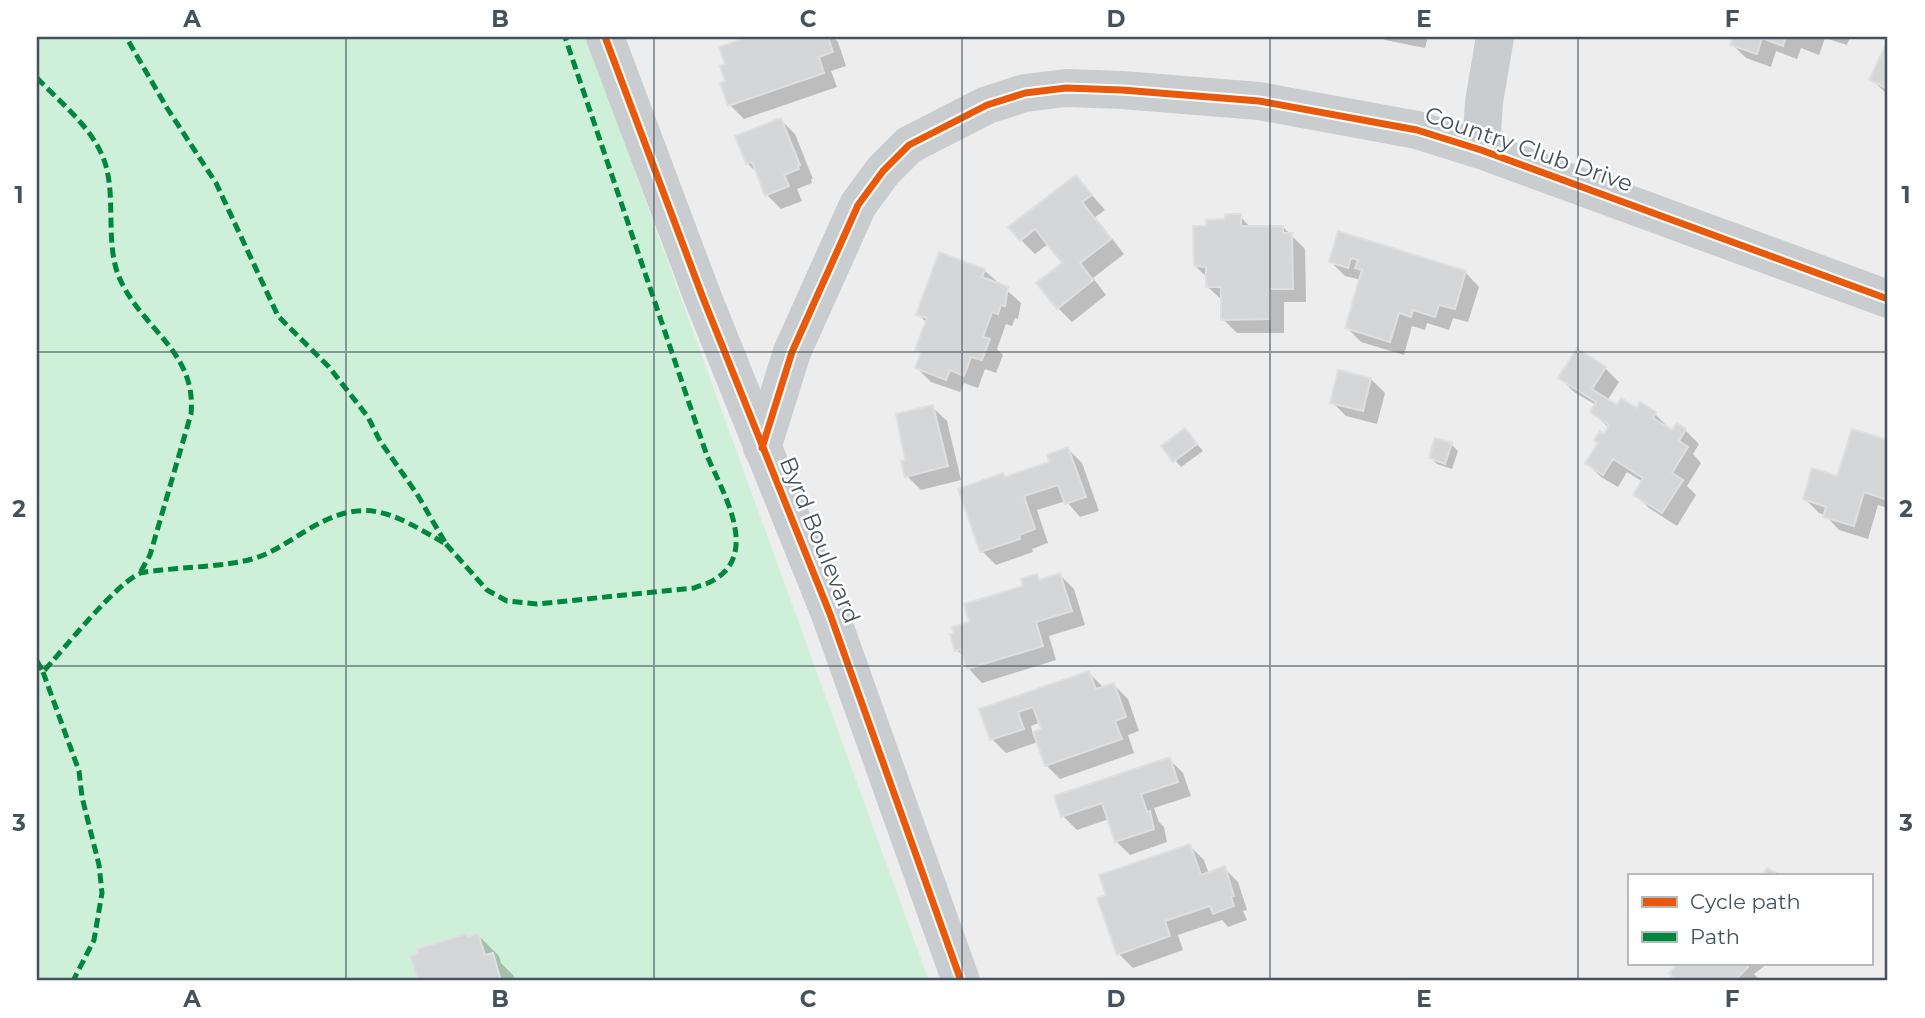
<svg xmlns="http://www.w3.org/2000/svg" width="1925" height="1018" font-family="Montserrat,sans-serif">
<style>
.green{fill:#cef0d8}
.shadow{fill:#0003;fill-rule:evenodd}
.building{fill:#d5d6d7;stroke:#dfdfe0;stroke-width:2}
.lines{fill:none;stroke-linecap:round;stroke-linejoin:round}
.minor{stroke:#c9cdcf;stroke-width:38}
.quiet{stroke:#00873e;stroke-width:5;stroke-dasharray:10 5;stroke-linecap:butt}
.cycleway-casing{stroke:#fff;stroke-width:11}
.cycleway{stroke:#e8590c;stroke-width:7}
.grid{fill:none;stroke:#43525c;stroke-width:2;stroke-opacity:0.55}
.labels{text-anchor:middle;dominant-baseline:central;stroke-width:5;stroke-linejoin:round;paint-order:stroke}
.street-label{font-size:23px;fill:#43525c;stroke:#fff}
.neatline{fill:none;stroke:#43525c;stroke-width:2.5}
.grid-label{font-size:23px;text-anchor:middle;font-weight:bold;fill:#43525c}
</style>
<rect width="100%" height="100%" fill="#eeeded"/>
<path class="green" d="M37,37h549l343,944h-892z"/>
<g class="shadow">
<path d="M753,37h80l5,5 8,24 -15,5 6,16 -93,32 -14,-14 -3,-40 -6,-17z"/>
<path d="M1382,37h46l-3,11 -40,-8z"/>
<path d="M1733,37h117l-3,8 -22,-7 -6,17 -18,-7 -4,11 -21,-8 -5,16 -25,-9 -14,-14z"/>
<path d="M1886,48l2,1v46l-17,-16z"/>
<path d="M781,120l14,14 18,45h-2l1,4 -15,6 5,12 -21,8 -14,-14 -9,-21 -11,-11z"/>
<path d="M1076,177l29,33 -10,7 29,37 -31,24 13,17 -34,27 -14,-14 6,-44 -16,-20 -13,10 -14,-14z"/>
<path d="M1240,216l11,12 32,-1 22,22 1,53h-22v31h-47l-14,-14v-18l-15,-14v-9l-13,-12 13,-38z"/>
<path d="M1340,233l125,39 14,15 -11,35 -15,-4 -4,12 -22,-7 -2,7 -13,-4 -8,29 -43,-13 -14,-14 14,-48 -16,-4 -14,-14z"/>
<path d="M984,270l37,33 -3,16 -3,-1 -3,8 -6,-2 -9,25 6,6 -7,18 -11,-4 -7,19 -14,-5 -4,9 -29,-10 -14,-14 5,-14 -5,-4 10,-27 -9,-9z"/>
<path d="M1577,351l28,17 14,14 -12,19 10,6 20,3 4,-5 14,9 14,14 -1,2 5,3 12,-3 14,14 -6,10 8,9 -14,23 9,9 -19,31 -28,-18 -14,-14 8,-12 -16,-10 -9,15 -17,-10 -14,-14 22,-35 -17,-16 4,-7 -22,-13 -14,-14z"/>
<path d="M1371,379l14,14 -8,31 -31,-8 -14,-14z"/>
<path d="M932,407l15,14 14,59 -40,10 -14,-14v-15z"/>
<path d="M1185,430l18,21 -22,16 -17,-20z"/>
<path d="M1853,431l35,11v66l-10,-3 -10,34 -29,-9 -14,-15 -6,-2 -14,-14 33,-20z"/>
<path d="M1451,444l7,7 -6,18 -15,-5 -6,-6z"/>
<path d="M1068,449l14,14 17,48 -19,6 -14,-16 -29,9 11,33 -16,6 1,3 -37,13 -14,-14 24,-73 46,-15z"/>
<path d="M1060,575l14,14 11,36 -36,11 7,24 -74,23 -14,-15 -3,-10 -8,-8 15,-27 53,-36 11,-11 5,5z"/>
<path d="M1089,673l14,14 11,-2 14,14 11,32 -11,4 6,18 -74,26 -14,-14 -8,-23 -32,11 -14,-14 -10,-29zM1041,722l2,8 -10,4 -2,-8z"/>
<path d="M1169,759l14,14 8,23 -37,12 5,14 5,5 3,15 -37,13 -14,-14 -7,-22 -32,11 -14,-14z"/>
<path d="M1190,846l14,14 5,14 15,-6 14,14 9,28 -4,1 4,9 -19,7 -6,-7 -44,15 5,15 -50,18 -14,-14 -10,-58z"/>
<path d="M478,935l21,21 2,7 12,12 2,6h-95l-8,-24z"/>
<path d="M1680,964h87l-13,10 7,7h-83l-7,-8z"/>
</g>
<g class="building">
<path d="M748,37h80l5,15 -14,5 5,16 -96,33 -8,-23 5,-2 -5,-15 5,-2 -6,-17z"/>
<path d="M1733,37h53l-3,9 -21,-8 -5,16 -27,-9z"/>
<path d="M1885,46l3,1v42l-19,-9z"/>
<path d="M781,118l19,47h-2l1,4 -15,6 5,11 -24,10 -13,-34 -6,2 -11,-28z"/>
<path d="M1076,175l16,20 -10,7 29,37 -31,24 13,17 -36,29 -21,-26 26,-20 -27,-34 -15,12 -12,-14z"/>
<path d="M1225,214h16v12h42v7h9l1,56h-23v30l-49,1v-33h-15v-20l-12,-1 -1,-40h13v-6l19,-1z"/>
<path d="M1338,231l128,40 -11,38 -16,-4 -4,12 -22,-7 -2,7 -12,-4 -9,29 -45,-14 17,-58 -7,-2 3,-8 -7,-2 -3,10 -19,-6z"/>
<path d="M939,252l46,17 -3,8 26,10 -3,19 -4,-1 -3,9 -6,-2 -9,25 7,2 -8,21 -11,-3 -7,19 -14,-6 -4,10 -31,-12 6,-16 -6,-2 12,-32 -11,-3z"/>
<path d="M1577,348l29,19 -14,22 25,16 4,-7 16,10 3,-6 16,10 -3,6 19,12 5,-7 9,6 -7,12 9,6 -16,26 11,7 -21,33 -29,-18 10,-17 -30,-19 -10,16 -18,-12 13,-20 -4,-3 6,-9 4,3 5,-9 -19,-13 6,-10 -38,-24z"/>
<path d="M1338,370l33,8 -8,33 -33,-8z"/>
<path d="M933,405l15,61 -43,11 -4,-16 4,-1 -9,-46z"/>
<path d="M1185,428l12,16 -24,18 -12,-16z"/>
<path d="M1852,429l36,11v60l-24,-8 -10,34 -31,-9 3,-10 -23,-8 9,-31 25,8z"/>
<path d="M1435,438l17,5 -7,21 -16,-6z"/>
<path d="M1068,447l18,50 -21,7 -7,-19 -34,11 11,33 -16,6 1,4 -40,13 -22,-63 45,-16 2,4 44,-15 -2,-7z"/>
<path d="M1060,573l12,38 -36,11 7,24 -76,23 -7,-20 -5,2 -5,-17 4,-1 -2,-6 17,-5 -5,-18 59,-18 -2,-7 16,-5 2,6z"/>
<path d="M1089,671l7,18 18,-6 12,34 -11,4 7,18 -77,27 -12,-34 8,-3 -8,-22 -15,5 6,17 -34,11 -11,-31z"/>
<path d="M1170,757l8,25 -37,12 6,18 3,-1 4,18 -39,13 -13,-39 -41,14 -7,-21z"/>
<path d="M1190,844l11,31 24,-9 9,30 -3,1 3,9 -21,8 -3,-8 -45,15 5,15 -53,19 -20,-57 9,-3 -7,-20z"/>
<path d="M1767,868l15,8h-20z"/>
<path d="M478,933l7,22 8,-2 8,28h-83l-8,-25 8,-2 -2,-5 50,-15 2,3z"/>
<path d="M1677,964h69l2,3 -14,14h-58l-7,-8z"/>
</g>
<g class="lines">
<g class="minor">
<path d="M605,37l98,261 127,316 131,367"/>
<path d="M1481,150l3,-48 11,-65"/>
<path d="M762,448l30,-96 66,-147 25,-34 26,-26 78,-40 38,-12 41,-5 56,2 137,11 158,29 64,20 407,149"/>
</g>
<g class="quiet">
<path d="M37,78c22,23 52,47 65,77 16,35 2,86 17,122 22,52 78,74 72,137l-41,141 -10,18"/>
<path d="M446,544l41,46 20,11 30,3 157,-16c6,-3 14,-4 20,-8 47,-28 7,-90 -8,-127l-141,-416"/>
<path d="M37,661l6,11c19,-21 75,-91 98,-99 6,-2 14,-2 21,-3 27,-3 66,-4 90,-11 19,-5 35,-17 52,-27 61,-38 86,-20 142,12l-29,-50 -37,-53 -12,-24 -39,-50 -51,-51 -62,-133 -49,-75 -41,-71"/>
<path d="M43,672l36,99 3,26 17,68 3,28 -8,47 -21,41"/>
</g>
<defs>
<g id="cycleway">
<path d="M605,37l98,261 127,316 131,367"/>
<path d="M762,448l30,-96 66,-147 25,-34 26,-26 78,-40 38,-12 41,-5 56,2 137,11 158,29 64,20 407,149"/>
</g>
</defs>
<use href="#cycleway" class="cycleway-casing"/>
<use href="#cycleway" class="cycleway"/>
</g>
<path class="grid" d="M346,37v944M654,37v944M962,37v944M1270,37v944M1578,37v944M37,352h1851M37,666h1851"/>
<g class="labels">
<g class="street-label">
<text transform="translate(1529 149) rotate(19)">Country Club Drive</text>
<text transform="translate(820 540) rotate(68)">Byrd Boulevard</text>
</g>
</g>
<rect width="1925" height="1018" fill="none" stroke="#ffffff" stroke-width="77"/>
<rect x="1628" y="874" width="245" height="91" fill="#ffffff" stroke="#b4babe" stroke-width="2"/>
<rect x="1642" y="897" width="35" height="10" fill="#e8590c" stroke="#b4babe" stroke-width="2"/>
<text x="1690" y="909" font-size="21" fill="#43525c">Cycle path</text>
<rect x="1642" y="932" width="35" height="10" fill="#00873e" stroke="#b4babe" stroke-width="2"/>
<text x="1690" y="944" font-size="21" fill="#43525c">Path</text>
<rect x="38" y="38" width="1848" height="941" class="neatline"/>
<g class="grid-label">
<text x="192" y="27">A</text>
<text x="500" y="27">B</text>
<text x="808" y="27">C</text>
<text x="1116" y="27">D</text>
<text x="1424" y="27">E</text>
<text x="1732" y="27">F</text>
<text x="19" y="203">1</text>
<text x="1906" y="203">1</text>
<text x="19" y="517">2</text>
<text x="1906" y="517">2</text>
<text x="19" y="831">3</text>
<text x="1906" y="831">3</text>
<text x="192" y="1007">A</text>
<text x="500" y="1007">B</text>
<text x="808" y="1007">C</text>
<text x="1116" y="1007">D</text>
<text x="1424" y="1007">E</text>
<text x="1732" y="1007">F</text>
</g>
</svg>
